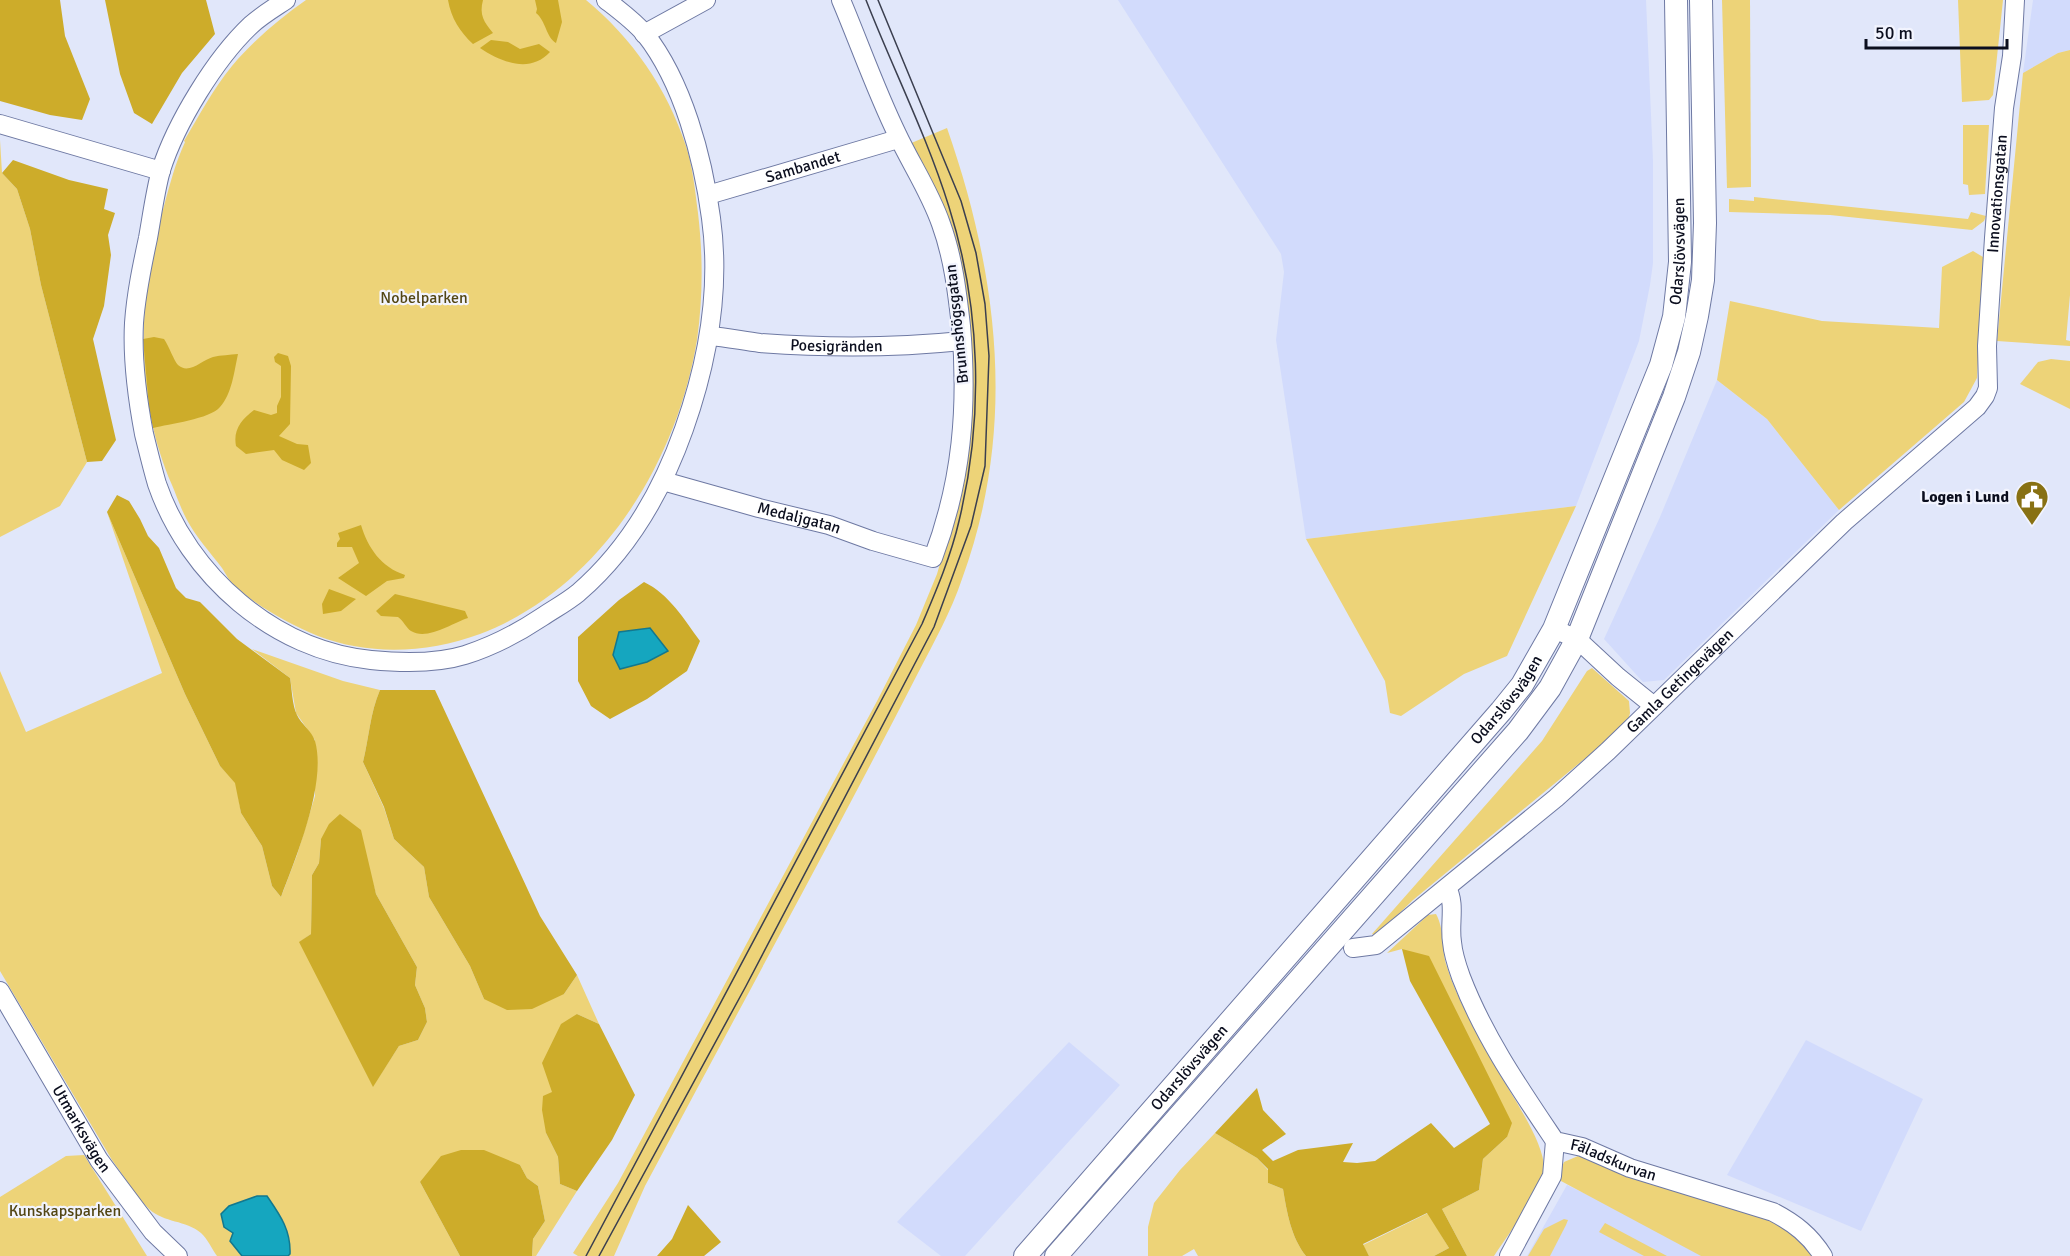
<svg xmlns="http://www.w3.org/2000/svg" width="2070" height="1256" font-family="Signika,sans-serif">
<style>
.built{fill:#d2dbfc}
.green{fill:#edd378;fill-rule:evenodd}
.forest{fill:#cdac2a}
.water{fill:#15a6bf;stroke:#12788f;stroke-width:1.5}
.lines{fill:none;stroke-linecap:round;stroke-linejoin:round}
.minor-casing{stroke:#6e79a3;stroke-width:20}
.major-casing{stroke:#6e79a3;stroke-width:24}
.minor{stroke:#fff;stroke-width:18}
.major{stroke:#fff;stroke-width:22}
.tram{stroke:#3b3f4f;stroke-width:1.5}
.labels{text-anchor:middle;dominant-baseline:central;stroke-width:4.5;stroke-linejoin:round;paint-order:stroke}
.street-label{font-size:16px;fill:#0b0e1e;stroke:#f2f4fe}
.park-label{font-size:16px;fill:#534614;stroke:#f2f4fe}
.poi-label{font-size:16px;font-weight:bold;fill:#0b0e1e;stroke:#f2f4fe;text-anchor:end}
</style>
<rect width="100%" height="100%" fill="#e1e7fa"/>
<g class="built">
<path d="M1118,0h528l7,161v102l-3,22 -11,56 -63,165 -270,33 -30,-199 8,-68 -3,-18z"/>
<path d="M2033,0h37v50l-12,3 -35,20z"/>
<path d="M1717,380l50,39 72,91 -175,170 -21,2 -39,-43 56,-122z"/>
<path d="M1806,1040l117,59 -62,132 -134,-56z"/>
<path d="M1069,1042l51,43 -155,171h-24l-44,-34z"/>
<path d="M1567,1185l148,71h-188z"/>
</g>
<g class="green">
<path d="M306,0h280c46,38 81,88 100,146 7,22 9,44 12,67 5,42 5,85 -1,127 -20,123 -97,248 -217,294 -52,19 -110,22 -162,2 -29,-12 -60,-29 -83,-50 -6,-5 -9,-12 -13,-18 -12,-16 -26,-31 -35,-48 -6,-11 -10,-23 -15,-35 -38,-88 -35,-188 -8,-279 6,-22 11,-42 21,-64l-1,-1c15,-25 29,-52 48,-75 21,-25 47,-47 74,-66z"/>
<path d="M1722,0h28l1,187 -24,1z"/>
<path d="M1958,0h45l-10,95 -4,5 -27,2z"/>
<path d="M2070,50v245l-4,45 4,1v5l-73,-5 26,-268 35,-20z"/>
<path d="M1963,125h26l-4,69 -16,1 -1,-10 -5,-1z"/>
<path d="M947,128c52,149 70,301 15,451 -11,33 -28,63 -44,94 -26,51 -53,102 -80,153 -64,120 -129,240 -193,360l-31,70h-36l-5,-3 45,-70 258,-480 40,-78 21,-51 15,-51 19,-165 -62,-214z"/>
<path d="M0,140l2,33 15,16 13,40 11,56 46,177 -27,44 -60,31z"/>
<path d="M1754,197l214,22 3,-7 15,4 -2,5 -12,9 -142,-15 -101,-3v-13l25,2z"/>
<path d="M1973,251l10,6 -6,121 -13,24 -125,108 -72,-91 -50,-39 13,-79 92,20 117,7 3,-61z"/>
<path d="M2051,359l19,2v48l-50,-25 18,-22z"/>
<path d="M1576,506l-69,150 -43,18 -63,42 -11,-3 -5,-32 -79,-142z"/>
<path d="M107,512l78,182 35,72 16,17 5,30 21,33 10,40 9,11 16,-42 18,-59v-56l-19,-27 -6,-35 -38,-29 91,32 37,9c-10,23 -11,48 -17,72l21,46 10,31 30,28 5,30 41,69 14,33 80,-5 13,-19 22,49 -22,-10 -25,78 -6,41 12,24 2,27 17,7 -41,65h-4l1,-17 12,-18 -7,-35 -11,-8 -7,-13 -100,17 40,74h-243c-5,-7 -10,-18 -16,-23 -15,-13 -37,-10 -52,-24 -14,-14 -25,-33 -37,-49l-112,-189v-300l26,61 136,-59zM321,839l47,27 8,28 41,73 -2,18 10,23 2,14 -9,18 -19,6 -26,40 -73,-144 11,-8 1,-59 7,-12z"/>
<path d="M1592,668l37,33 1,12 -3,11 -214,176 -37,36 -4,-2 170,-193 45,-70z"/>
<path d="M1436,914c9,16 5,36 11,53 10,33 30,65 46,95 14,27 52,79 51,107 -2,22 -38,68 -50,87h-27l-25,-47 37,-19 4,-31 24,-22 -105,-188 -15,4 41,-38z"/>
<path d="M1215,1133l42,25 11,12v13l15,6c4,24 8,48 23,67h-108l-4,-7 -12,7h-34v-29l6,-24 26,-33z"/>
<path d="M84,1155l63,101h-147v-59l66,-41z"/>
<path d="M1578,1156l196,64 31,23 9,13h-113l-140,-75 -1,-10 4,-9z"/>
<path d="M1428,1213l21,35 -15,8h-65l-6,-11z"/>
<path d="M1564,1219l4,1 -2,5 -16,31h-22l16,-27z"/>
<path d="M1605,1223l62,33h1h-24l-45,-24z"/>
</g>
<g class="forest">
<path d="M0,0h60l5,36 25,63 -8,21 -32,-5 -50,-14z"/>
<path d="M105,0h101l9,34 -33,39 -30,51 -18,-11 -14,-39z"/>
<path d="M448,0h35c-4,15 1,22 10,33l-20,11c-13,-12 -22,-26 -25,-44z"/>
<path d="M535,0h23l4,22 -6,21c-10,-6 -10,-22 -20,-30l1,-4z"/>
<path d="M491,40l17,2 12,7 19,-5 11,8c-20,22 -49,10 -70,-4z"/>
<path d="M13,160l56,20 39,9 -4,20 11,4 -7,22 3,20 -7,51 -11,33 23,101 -14,21 -15,1 -46,-177 -11,-56 -13,-40 -15,-16z"/>
<path d="M154,337l10,2c5,7 10,22 14,26 11,10 24,-5 35,-8 8,-2 17,-2 25,-3 -4,18 -6,40 -18,53 -10,12 -51,17 -67,21l-4,-21 -6,-68z"/>
<path d="M278,353l10,3 3,10 -1,58 -11,12 18,8 11,1 3,18 -7,7 -22,-10 -8,-10 -28,4 -10,-8c-3,-16 5,-26 18,-36l17,5 6,-2v-7l4,-9v-31l-6,-4 -1,-5z"/>
<path d="M117,495l12,6 11,18 8,17 11,12 17,40 10,10 14,4 37,37 53,39c2,11 2,27 7,37 4,9 15,16 18,26 12,42 -19,116 -34,156l-9,-11 -10,-40 -21,-33 -6,-30 -15,-17 -35,-72 -78,-182z"/>
<path d="M361,525c7,23 20,42 44,50l-1,3 -17,3 -21,15 -28,-18 21,-15 -7,-16h-15v-4l3,-4 -2,-6z"/>
<path d="M644,582c25,12 40,37 56,59l-13,30 -40,28 -37,20 -19,-13 -13,-25v-44l41,-37z"/>
<path d="M329,589l27,10 -15,12 -18,3 -1,-10z"/>
<path d="M395,594l70,17 3,7c-16,5 -41,23 -57,13 -5,-3 -7,-10 -13,-14l-17,-1 -5,-5z"/>
<path d="M380,690h55l105,226 37,59 -13,19 -32,15 -25,1 -23,-11 -14,-33 -41,-69 -5,-30 -30,-28 -10,-32 -21,-45c6,-24 7,-49 17,-72z"/>
<path d="M340,814l21,16 15,64 41,73 -2,18 10,23 2,14 -9,18 -19,6 -26,41 -74,-145 12,-8 1,-59 7,-12 2,-24 8,-15z"/>
<path d="M1402,949l27,7 83,167 -5,14 -24,22 -4,31 -37,19 25,47h-33l15,-8 -22,-35 -64,31 6,12h-63c-15,-19 -19,-43 -23,-67l-15,-6v-14l-11,-11 -42,-25 42,-45 6,22 23,24 -24,16 11,11 25,-11 55,-7 -10,19 14,1 18,-2 56,-38 23,25 36,-24 -80,-143z"/>
<path d="M577,1014l22,10 36,71 -23,45 -35,51 -17,-7 -2,-27 -12,-24 -4,-23 1,-14 9,-4 -10,-29 19,-39z"/>
<path d="M461,1150h23l36,15 7,13 11,8 7,35 -12,18 -1,17h-72l-40,-74 21,-26z"/>
<path d="M688,1205l33,37 -17,14h-47l15,-17z"/>
</g>
<g class="water">
<path d="M650,628l18,23 -21,11 -27,7 -7,-14 6,-23z"/>
<path d="M257,1196h10c13,19 24,34 23,58l-2,2h-46l-12,-15 3,-8 -9,-6 -3,-13 8,-8z"/>
</g>
<g class="lines">
<defs>
<g id="minor">
<path d="M286,0c-12,8 -24,15 -35,25 -36,34 -75,98 -90,145 -6,22 -9,46 -13,68 -6,28 -12,56 -14,85 -2,37 3,74 10,111 4,16 8,33 13,50 32,92 117,166 214,176 31,3 65,4 94,-5 28,-9 53,-22 77,-38 12,-8 25,-15 36,-24 50,-43 84,-102 106,-164 24,-68 37,-139 27,-211 -8,-60 -28,-136 -66,-184 -11,-13 -26,-24 -39,-34"/>
<path d="M644,34l62,-34"/>
<path d="M0,124l161,47"/>
<path id="s1" d="M708,195l190,-56"/>
<path id="s2" d="M709,336c17,1 34,5 51,7 68,5 134,5 202,-2"/>
<path id="s3" d="M663,481l96,27 70,17 44,16 60,17c29,-77 35,-151 28,-232 -4,-35 -8,-69 -20,-102 -11,-32 -30,-60 -44,-90 -21,-43 -37,-89 -56,-134"/>
<path d="M1554,629l23,10 41,38 36,29"/>
<path id="s4" d="M1447,888c9,16 2,36 5,54 1,12 5,24 9,35 23,60 59,112 94,164l27,6 48,21 143,44c21,11 37,23 50,44"/>
<path id="s5" d="M1353,948l23,-3 180,-147 52,-47 236,-229 133,-115 8,-11 3,-8 -1,-42 7,-108 10,-130 8,-52 3,-56"/>
<path id="s6" d="M0,991l99,169 54,72 25,24"/>
<path d="M1509,1256l43,-80 3,-35"/>
</g>
<g id="major">
<path id="s7" d="M1025,1256l476,-545 21,-26 32,-56 107,-264 13,-48 6,-55 -4,-262"/>
<path d="M1056,1256l462,-525 32,-43 27,-49 97,-242 15,-45 8,-36 6,-36 2,-57 -4,-223"/>
</g>
</defs>
<use href="#minor" class="minor-casing"/>
<use href="#major" class="major-casing"/>
<use href="#minor" class="minor"/>
<use href="#major" class="major"/>
<g class="tram">
<path d="M586,1256l336,-632c14,-33 29,-68 37,-103 25,-103 22,-213 -10,-314 -22,-71 -56,-138 -83,-207"/>
<path d="M599,1256l147,-270 188,-359 37,-101 14,-60 4,-110 -4,-52 -9,-51 -15,-52 -83,-201"/>
</g>
</g>
<defs>
<symbol id="civic-pin" viewBox="-11 -11 22 30"><path d="M0 17L-7.5 6A9.5 9.5 0 1 1 7.5 6Z" fill="#887113" stroke="#f2f4fe"/><path d="M-.6-6.5H3V-4.5H.6V-3L4-1V1h2V6H-6V1h2V-1L-.6-3ZM-1.2 2.5V6h2.4V2.5Z" fill="#fff"/></symbol>
</defs>
<g fill-rule="evenodd">
<use href="#civic-pin" x="2013" y="478" width="38" height="52"/>
</g>
<g class="labels">
<g class="street-label">
<text stroke="none"><textPath href="#s1" startOffset="99">Sambandet</textPath></text>
<text stroke="none"><textPath href="#s5" startOffset="1047">Innovationsgatan</textPath></text>
<text stroke="none"><textPath href="#s7" startOffset="1222">Odarslövsvägen</textPath></text>
<text transform="translate(957 324) rotate(-96)">Brunnshögsgatan</text>
<text stroke="none"><textPath href="#s2" startOffset="128">Poesigränden</textPath></text>
<text stroke="none"><textPath href="#s3" startOffset="141">Medaljgatan</textPath></text>
<text stroke="none"><textPath href="#s5" startOffset="426">Gamla Getingevägen</textPath></text>
<text stroke="none"><textPath href="#s7" startOffset="736">Odarslövsvägen</textPath></text>
<text stroke="none"><textPath href="#s7" startOffset="250">Odarslövsvägen</textPath></text>
<text stroke="none"><textPath href="#s6" startOffset="160">Utmarksvägen</textPath></text>
<text stroke="none"><textPath href="#s4" startOffset="342">Fäladskurvan</textPath></text>
</g>
<g class="park-label">
<text x="424" y="298">Nobelparken</text>
<text x="65" y="1211">Kunskapsparken</text>
</g>
<g class="poi-label">
<text x="2009" y="497">Logen i Lund</text>
</g>
</g>
<path d="M1866 39v9h141v-9" fill="none" stroke="#0b0e1e" stroke-width="3"/>
<text x="1875" y="39" font-size="18" fill="#0b0e1e" stroke="#f2f4fe" stroke-width="4.5" paint-order="stroke">50 m</text>
</svg>
